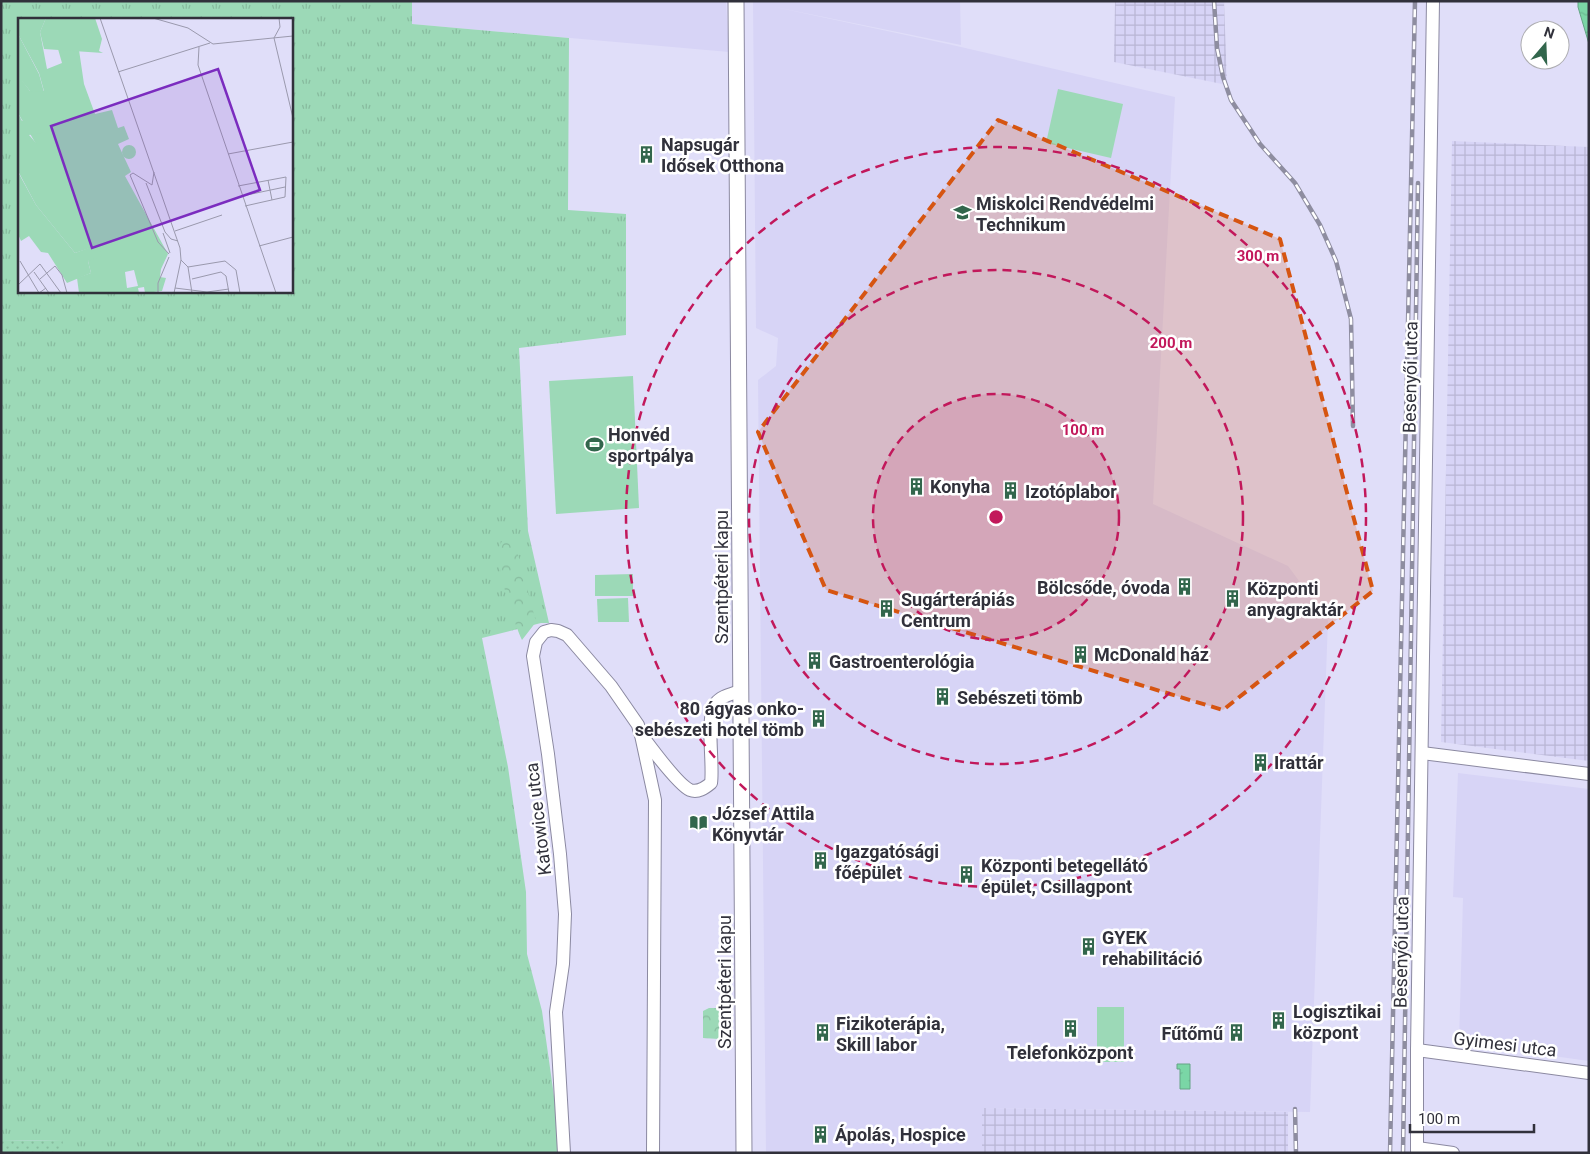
<svg xmlns="http://www.w3.org/2000/svg" width="1590" height="1154" font-family="Roboto,sans-serif">
<style>
.built{fill:#d7d4f6}
.industrial{fill:url(#industrial-grid)}
.grass{fill:url(#grass-tufts);fill-rule:evenodd}
.park{fill:url(#park-crowns)}
.garden{fill:url(#garden-dots)}
.pitch{fill:#9cd9b7}
.water{fill:url(#water-ripples);stroke:#64a486}
.lines{fill:none;stroke-linecap:round;stroke-linejoin:round}
.minor-casing{stroke:#8b89a1;stroke-width:14}
.major-casing{stroke:#8b89a1;stroke-width:17}
.minor{stroke:#fff;stroke-width:12}
.major{stroke:#fff;stroke-width:15}
.rail-casing{stroke:#8e8da0;stroke-width:4.5}
.rail{stroke:#fff;stroke-width:2.5;stroke-dasharray:8;stroke-linecap:butt}
.marked{fill:#d65511;fill-opacity:0.2;stroke:#d65511;stroke-width:4;stroke-dasharray:10 6;stroke-linejoin:round}
.ring{fill:none;stroke:#c2185b;stroke-width:2.5;stroke-dasharray:9 6}
.labels{text-anchor:middle;dominant-baseline:central;stroke-width:5;stroke-linejoin:round;paint-order:stroke}
.poi-label{font-size:18px;font-weight:bold;fill:#31313b;stroke:#fff;text-anchor:start}
.street-label{font-size:18px;fill:#31313b;stroke:#fff}
.inset-road{fill:none;stroke:#9a99ad;stroke-width:1}
.view{fill:#7b2cbf;fill-opacity:0.15;stroke:#7b2cbf;stroke-width:2.5}
.inset-edge{fill:none;stroke:#31313b;stroke-width:2.5}
.centre{fill:#c2185b;stroke:#fff;stroke-width:2.5}
.ring-label{font-size:15px;text-anchor:middle;font-weight:bold;fill:#c2185b;stroke:#fff;stroke-width:5;stroke-linejoin:round;paint-order:stroke}
</style>
<defs>
<pattern id="industrial-grid" width="8" height="8" patternUnits="userSpaceOnUse" patternTransform="scale(1.25)"><rect width="8" height="8" fill="#d7d4f6"/><path d="M0 4h8M4 0v8" fill="none" stroke="#b9b6d4"/></pattern>
<pattern id="grass-tufts" width="24" height="20" patternUnits="userSpaceOnUse" patternTransform="scale(1.25)"><rect width="24" height="20" fill="#9cd9b7"/><path d="M3 7l-1-3M5 7V3M7 7l1-3M15 17l-1-3M17 17v-4M19 17l1-3" fill="none" stroke="#87bb9e"/></pattern>
<pattern id="park-crowns" width="20" height="18" patternUnits="userSpaceOnUse" patternTransform="scale(1.25)"><rect width="20" height="18" fill="#9cd9b7"/><path d="M2 6a3 3 0 1 1 6 0M12 15a3 3 0 1 1 6 0" fill="none" stroke="#87bb9e"/></pattern>
<pattern id="garden-dots" width="8" height="8" patternUnits="userSpaceOnUse" patternTransform="scale(1.25)"><rect width="8" height="8" fill="#9cd9b7"/><path d="M2 2h.1M6 6h.1" fill="none" stroke="#87bb9e" stroke-width="1.8" stroke-linecap="round"/></pattern>
<pattern id="water-ripples" width="26" height="14" patternUnits="userSpaceOnUse" patternTransform="scale(1.25)"><rect width="26" height="14" fill="#7ad6a6"/><path d="M2 4q2-2 4 0t4 0M15 11q2-2 4 0t4 0" fill="none" stroke="#6ab890"/></pattern>
</defs>
<rect width="100%" height="100%" fill="#e0def9"/>
<g class="built">
<path d="M412,1h314l3,51 -317,-28z"/>
<path d="M750,1h210l1,44 -191,-39 178,38 227,53 -22,407 135,62 40,54 -18,492 -328,-4v45h-216l-8,-773 18,-14 2,-28 -22,-10 -3,-326z"/>
<path d="M1458,773l131,16v272l-130,-18 4,-145 -10,-1z"/>
</g>
<g class="industrial">
<path d="M1115,1h109l3,84 -113,-23z"/>
<path d="M1452,141l137,6v614l-148,-19z"/>
<path d="M982,1108l306,4v41h-306z"/>
</g>
<path class="grass" d="M1,1h411v23l157,14 -1,172 58,4v121l-107,13 9,183 21,92h-8l-59,15 26,129 18,125 1,62 15,57 20,142h-500v-13l-61,1zM19,19h272v272h-272z"/>
<g class="park">
<path d="M513,536l23,86 -14,18c-8,-17 -27,-75 -23,-92 1,-7 8,-11 14,-12z"/>
<path d="M709,1008h11l-1,31 -16,-1v-27z"/>
</g>
<path class="garden" d="M63,1140l-1,13h-61v-12z"/>
<g class="pitch">
<path d="M1058,89l65,15 -12,54 -65,-15z"/>
<path d="M633,376l6,132 -83,6 -7,-133z"/>
<path d="M633,574v22h-38v-21z"/>
<path d="M628,598l1,24h-31l-1,-23z"/>
<rect x="1097" y="1007" width="27" height="55"/>
</g>
<g class="water">
<path d="M1578,1h11v43l-11,-37z"/>
<path d="M1177,1064h13v25h-10v-20h-3z"/>
</g>
<g class="lines">
<defs>
<g id="minor">
<path d="M641,735l14,65 -2,353"/>
<path d="M1422,753l167,21"/>
<path d="M1417,1050l172,23"/>
<path d="M1417,1148l36,5"/>
<path d="M564,1153l-8,-141 7,-48 2,-50 -5,-60 -12,-100 -15,-98 3,-14 8,-10 7,-2 7,1 9,4 44,51 27,39 2,8c9,12 38,52 50,57 8,3 15,-2 21,-7 3,-19 -6,-68 5,-80 5,-7 16,-9 24,-12"/>
<path d="M1417,1153v-103l16,-1049"/>
</g>
<path id="major" d="M736,1l8,1152"/>
</defs>
<use href="#minor" class="minor-casing"/>
<use href="#major" class="major-casing"/>
<use href="#minor" class="minor"/>
<use href="#major" class="major"/>
<defs>
<g id="rail">
<path d="M1214,1l3,47 6,29 8,23 29,44 35,39 25,42 16,36 15,58 2,107"/>
<path d="M1295,1109l1,44"/>
<path d="M1390,1153l25,-1152"/>
<path d="M1403,1153l15,-970"/>
</g>
</defs>
<use href="#rail" class="rail-casing"/>
<use href="#rail" class="rail"/>
</g>
<path class="marked" d="M998,120l282,119 93,352 -150,119 -397,-120 -68,-158z"/>
<circle cx="996" cy="517" r="123" fill="#c2185b" fill-opacity=".12"/>
<g class="ring">
<circle cx="996" cy="517" r="123"/>
<circle cx="996" cy="517" r="247"/>
<circle cx="996" cy="517" r="370"/>
</g>
<defs>
<symbol id="building-bare" viewBox="-9 -9 18 18"><path d="M-4-6H4V6H1V3H-1V6H-4ZM-2.5-4.3h1.7v1.8h-1.7ZM.8-4.3h1.7v1.8H.8ZM-2.5-1h1.7V.8h-1.7ZM.8-1h1.7V.8H.8Z" fill="#32664c" stroke="#fff" stroke-width="2.5" paint-order="stroke"/></symbol>
<symbol id="school-bare" viewBox="-9 -9 18 18"><path d="M0-5L7-2L0 1L-7-2ZM-4 1L0 2.5L4 1V4Q0 6-4 4Z" fill="#32664c" stroke="#fff" stroke-width="2.5" paint-order="stroke"/></symbol>
<symbol id="stadium-bare" viewBox="-9 -9 18 18"><path d="M0-5a6.5 5 0 1 0 0 10a6.5 5 0 1 0 0-10ZM-3.5-1.8h7v3.6h-7Z" fill="#32664c" stroke="#fff" stroke-width="2.5" paint-order="stroke"/></symbol>
<symbol id="library-bare" viewBox="-9 -9 18 18"><path d="M-6-4Q-3-5.5-.7-3.5V5Q-3 3-6 4ZM6-4Q3-5.5 .7-3.5V5Q3 3 6 4Z" fill="#32664c" stroke="#fff" stroke-width="2.5" paint-order="stroke"/></symbol>
</defs>
<g fill-rule="evenodd">
<use href="#building-bare" x="634" y="142" width="25" height="25"/>
<use href="#school-bare" x="950" y="200" width="25" height="25"/>
<use href="#stadium-bare" x="582" y="432" width="25" height="25"/>
<use href="#building-bare" x="904" y="474" width="25" height="25"/>
<use href="#building-bare" x="998" y="478" width="25" height="25"/>
<use href="#building-bare" x="1172" y="574" width="25" height="25"/>
<use href="#building-bare" x="1220" y="586" width="25" height="25"/>
<use href="#building-bare" x="874" y="596" width="25" height="25"/>
<use href="#building-bare" x="1068" y="642" width="25" height="25"/>
<use href="#building-bare" x="802" y="648" width="25" height="25"/>
<use href="#building-bare" x="930" y="684" width="25" height="25"/>
<use href="#building-bare" x="806" y="706" width="25" height="25"/>
<use href="#building-bare" x="1248" y="750" width="25" height="25"/>
<use href="#library-bare" x="686" y="810" width="25" height="25"/>
<use href="#building-bare" x="808" y="848" width="25" height="25"/>
<use href="#building-bare" x="954" y="862" width="25" height="25"/>
<use href="#building-bare" x="1076" y="934" width="25" height="25"/>
<use href="#building-bare" x="1266" y="1008" width="25" height="25"/>
<use href="#building-bare" x="1058" y="1016" width="25" height="25"/>
<use href="#building-bare" x="810" y="1020" width="25" height="25"/>
<use href="#building-bare" x="1224" y="1020" width="25" height="25"/>
<use href="#building-bare" x="808" y="1122" width="25" height="25"/>
</g>
<g class="labels">
<g class="poi-label">
<text x="661" y="144">Napsugár<tspan x="661" dy="21">Idősek Otthona</tspan></text>
<text x="976" y="203">Miskolci Rendvédelmi<tspan x="976" dy="21">Technikum</tspan></text>
<text x="608" y="434">Honvéd<tspan x="608" dy="21">sportpálya</tspan></text>
<text x="930" y="486">Konyha</text>
<text x="1025" y="491">Izotóplabor</text>
<text x="1170" y="587" text-anchor="end">Bölcsőde, óvoda</text>
<text x="1247" y="588">Központi<tspan x="1247" dy="21">anyagraktár</tspan></text>
<text x="901" y="599">Sugárterápiás<tspan x="901" dy="21">Centrum</tspan></text>
<text x="1094" y="654">McDonald ház</text>
<text x="829" y="661">Gastroenterológia</text>
<text x="957" y="697">Sebészeti tömb</text>
<text x="804" y="708" text-anchor="end">80 ágyas onko-<tspan x="804" dy="21">sebészeti hotel tömb</tspan></text>
<text x="1274" y="762">Irattár</text>
<text x="712" y="813">József Attila<tspan x="712" dy="21">Könyvtár</tspan></text>
<text x="835" y="851">Igazgatósági<tspan x="835" dy="21">főépület</tspan></text>
<text x="981" y="865">Központi betegellátó<tspan x="981" dy="21">épület, Csillagpont</tspan></text>
<text x="1102" y="937">GYEK<tspan x="1102" dy="21">rehabilitáció</tspan></text>
<text x="1293" y="1011">Logisztikai<tspan x="1293" dy="21">központ</tspan></text>
<text x="836" y="1023">Fizikoterápia,<tspan x="836" dy="21">Skill labor</tspan></text>
<text x="1223" y="1033" text-anchor="end">Fűtőmű</text>
<text x="1070" y="1052" text-anchor="middle">Telefonközpont</text>
<text x="835" y="1134">Ápolás, Hospice</text>
</g>
<g class="street-label">
<text transform="translate(1410 377) rotate(-89)">Besenyői utca</text>
<text transform="translate(721 577) rotate(-90)">Szentpéteri kapu</text>
<text transform="translate(538 819) rotate(-97)">Katowice utca</text>
<text transform="translate(1401 952) rotate(-89)">Besenyői utca</text>
<text transform="translate(724 982) rotate(-90)">Szentpéteri kapu</text>
<text transform="translate(1505 1044) rotate(7)">Gyimesi utca</text>
</g>
</g>
<g transform="translate(18 18)">
<rect width="275" height="275" fill="#e0def9"/>
<path d="M0,0h28l-6,14 7,37 15,-6 -4,-14 21,1 5,34 11,30 17,-4 6,18 6,-2 5,13 -11,5 13,28 -6,4 43,78 -7,15 -1,8 6,1 -4,13 -17,2 -1,-6 -6,1 1,5h-60l-2,-15 14,-5 -3,-12 11,-16 -24,8 -39,-48 -18,-34 18,-27 -18,-31v-32l3,-2 9,12h14l-5,-18 -21,-39zM116,252l4,16 -11,2 -2,-16z" fill="#9cd9b7" fill-rule="evenodd"/>
<path d="M0,16l21,40 5,18 -14,-1 -9,-11 -3,1z" fill="#9cd9b7"/>
<path d="M28,0h49l7,21 -3,12 4,2 -59,-4 -4,-17z" fill="#9cd9b7"/>
<path d="M0,95l4,8h16l4,12 -13,2 14,16 -25,20zM0,154l18,33 39,48 24,-9 3,12 -14,5 3,12 -24,10 -19,-30 -7,-1 -12,-16 -8,5 -3,-7z" fill="#9cd9b7"/>
<path d="M104 134a7 7 0 1 1 14 0a7 7 0 1 1-14 0Z" fill="#9cd9b7"/>
<path class="inset-road" d="M82,0l80,230 1,12 -7,33M135,0l35,10 25,16 80,-8M256,20l6,-11 -1,-9M256,20l19,80M181,29l-1,18 78,228M100,54l92,-29M210,136l65,-12M136,154l-2,13 -19,-12 -3,2 28,67 11,12M250,162l4,20M128,165l19,49 6,7 7,2M220,168l48,-9 -1,20 -40,9M224,178l43,-9M157,213l47,-16M145,215l7,20M241,228l34,-9M163,242l7,7 4,26M2,243l19,32 7,-5M170,249l37,-6 11,9 4,23M16,254l15,21M22,261l15,-13 7,9 5,18M174,261l29,-7 5,4 3,17M0,267l22,-21 21,29M157,270l32,4 22,-3M140,275v-10l11,-26"/>
<path class="view" d="M200,51l42,121 -168,58 -41,-122z"/>
<rect width="275" height="275" class="inset-edge"/>
</g>
<circle cx="996" cy="517" r="8" class="centre"/>
<g class="ring-label">
<text x="1258" y="261">300 m</text>
<text x="1171" y="348">200 m</text>
<text x="1083" y="435">100 m</text>
</g>
<rect width="1590" height="1154" fill="none" stroke="#31313b" stroke-width="5"/>
<g transform="translate(1545 45) rotate(19)"><circle r="24" fill="#ffffff" stroke="#adadb1"/>
<path d="M0-4L9 19L0 12L-9 19Z" fill="#32664c"/>
<text y="-8" font-size="14" font-weight="bold" text-anchor="middle" fill="#31313b">N</text>
</g>
<path d="M1410 1124v8h124v-8" fill="none" stroke="#31313b" stroke-width="2.5"/>
<text x="1418" y="1124" font-size="15" fill="#31313b" stroke="#ffffff" stroke-width="4" paint-order="stroke">100 m</text>
</svg>
